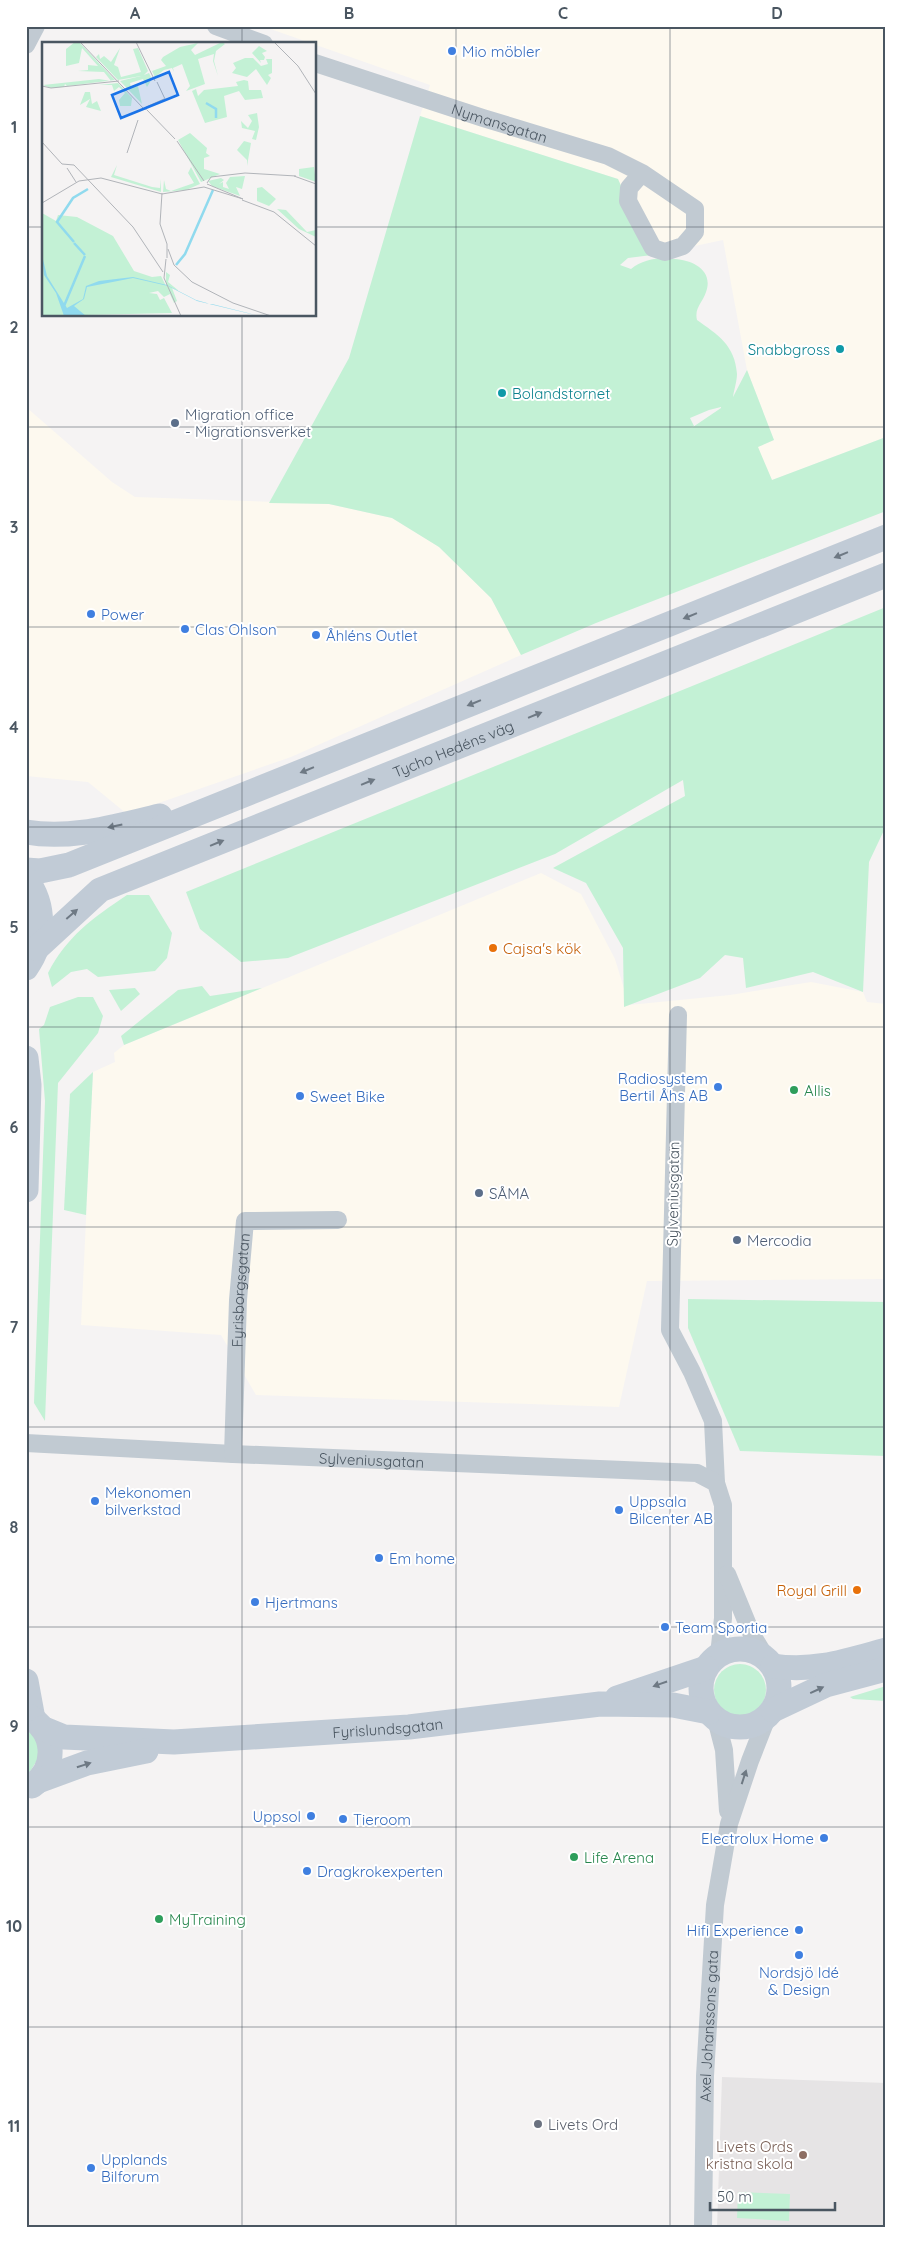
<svg xmlns="http://www.w3.org/2000/svg" width="912" height="2254" font-family="Quicksand,sans-serif">
<style>
.commercial{fill:#fdf9ef}
.education{fill:#e6e4e5}
.green{fill:#c3f1d5;fill-rule:evenodd}
.lines{fill:none;stroke-linecap:round;stroke-linejoin:round}
.street{stroke:#c1cad2;stroke-width:18}
.secondary{stroke:#c1cbd6;stroke-width:25}
.oneway{fill:#6e7984}
.oneway2{fill:#6e7983}
.grid{fill:none;stroke:#4a5661;stroke-width:1;stroke-opacity:0.55}
.shop-dot{fill:#3f7fe0;stroke:#fff;stroke-width:2}
.culture-dot{fill:#0f9aa8;stroke:#fff;stroke-width:2}
.service-dot{fill:#5c6f8a;stroke:#fff;stroke-width:2}
.food-dot{fill:#e8710a;stroke:#fff;stroke-width:2}
.leisure-dot{fill:#2e9e5b;stroke:#fff;stroke-width:2}
.worship-dot{fill:#6b7280;stroke:#fff;stroke-width:2}
.education-dot{fill:#8d6e63;stroke:#fff;stroke-width:2}
.labels{text-anchor:middle;dominant-baseline:central;stroke-width:4;stroke-linejoin:round;paint-order:stroke}
.shop-label{font-size:15px;fill:#366cbe;stroke:#fff;text-anchor:start}
.street-label{font-size:15px;fill:#4a5661;stroke:#fff}
.culture-label{font-size:15px;fill:#0d838f;stroke:#fff;text-anchor:end}
.service-label{font-size:15px;fill:#4e5e75;stroke:#fff;text-anchor:start}
.food-label{font-size:15px;fill:#c56008;stroke:#fff;text-anchor:start}
.leisure-label{font-size:15px;fill:#27864d;stroke:#fff;text-anchor:start}
.worship-label{font-size:15px;fill:#5b616d;stroke:#fff;text-anchor:start}
.education-label{font-size:15px;fill:#785e54;stroke:#fff;text-anchor:end}
.inset-river{fill:none;stroke:#90daee;stroke-width:2.5}
.inset-road{fill:none;stroke:#b1b4b9;stroke-width:1}
.view{fill:#1a73e8;fill-opacity:0.15;stroke:#1a73e8;stroke-width:2.5}
.inset-edge{fill:none;stroke:#4a5661;stroke-width:2.5}
.neatline{fill:none;stroke:#4a5661;stroke-width:2}
.grid-label{font-size:16px;text-anchor:middle;font-weight:bold;fill:#4a5661}
</style>
<rect width="100%" height="100%" fill="#f5f3f3"/>
<g class="commercial">
<path d="M262,26h624v411l-114,43 -15,-33 17,-7 -27,-70 -24,-130 -71,15 -34,-76 -198,-63 10,-31z"/>
<path d="M26,407l86,75 23,15 194,7 63,14 47,29 52,51 30,57 -230,102 -164,57 -39,-32 -62,-6z"/>
<path d="M541,873l40,21 34,65 14,46 101,-10 81,-13 52,10 4,10 19,2v275l-239,2 -28,126 -363,-12 -35,-60 -140,-10 12,-253 22,-10 -1,-9 10,-8z"/>
</g>
<path class="education" d="M722,2077l164,6v145h-169z"/>
<g class="green">
<path d="M420,116l198,63 34,76 -24,3 -8,7 11,4c12,-10 29,-12 44,-10 17,1 39,11 31,33 -3,10 -12,16 -9,28 21,15 38,25 40,54 0,7 -3,16 -4,23l14,-27 27,70 -16,7 14,33 114,-43v74l-290,112 -75,32 -30,-57 -52,-51 -47,-29 -63,-14 -60,-1 80,-145zM721,407v1l-31,21 4,-3 -4,-8 19,-8z"/>
<path d="M886,607v219l-17,36 -6,130 -50,-20 -67,16 -3,-30 -18,-3 -25,23 -76,29 -1,-59 -37,-65 -33,-15 132,-72 -2,-16 -128,74 -267,104 -47,4 -41,-33 -14,-37z"/>
<path d="M127,895h22l23,38 -5,25 -12,13 -57,6 -11,-8 -16,3 -19,15 -4,-14c19,-37 45,-55 79,-78z"/>
<path d="M202,986l8,10 52,-8 -138,57 -3,-9 57,-46z"/>
<path d="M135,988l5,6 -19,17 -12,-21z"/>
<path d="M78,997h15l10,19 -5,17 -40,50 -13,338 -11,-18 11,-302 -6,-72 5,-4 6,-18z"/>
<path d="M93,1072l-7,143 -22,-5 6,-116z"/>
<path d="M688,1299l198,3v154l-146,-5 -52,-123z"/>
<circle cx="740" cy="1690" r="26"/>
<path d="M886,1686v15l-33,-2 -3,-2z"/>
<path d="M26,1726l9,8 6,20 -15,24z"/>
<path d="M738,2192l52,2 -1,27 -52,-3z"/>
</g>
<g class="lines">
<g class="street">
<path d="M216,26l48,18"/>
<path d="M26,45l10,-19"/>
<path id="s1" d="M315,63l168,55 125,38 34,17 53,36v23l-12,14 -18,6 -12,-4 -25,-47 1,-13 13,-15"/>
<path d="M678,1015l-8,315 22,42 21,49 3,62"/>
<path id="s2" d="M26,1443l207,11 464,19 19,10 7,22v113l-4,37"/>
<path id="s3" d="M233,1454l5,-154 7,-79 93,-1"/>
<path d="M727,1574l25,61 14,23"/>
<path d="M716,1719l8,31 4,61"/>
<path id="s4" d="M703,2228l2,-152 10,-171 14,-81 21,-63 18,-46"/>
</g>
<g class="secondary">
<path d="M26,832c45,8 90,-6 134,-16"/>
<path d="M26,870l14,1 29,-6 817,-328"/>
<path d="M26,879c20,26 19,63 0,89"/>
<path id="s5" d="M37,948l63,-58 786,-315"/>
<path d="M26,1058l3,27 -3,105"/>
<circle cx="740" cy="1688" r="39"/>
<path d="M773,1666c42,6 73,-5 113,-16"/>
<path d="M26,1681l7,38"/>
<path d="M617,1698l89,-30"/>
<path d="M773,1710l53,-25 60,-16"/>
<path d="M26,1715c30,15 32,52 6,71"/>
<path id="s6" d="M42,1728l22,9 110,5 235,-15 191,-23 73,1 36,7"/>
<path d="M38,1781l49,-18 59,-12"/>
</g>
</g>
<defs><path id="oneway-solid" d="M-6-.8H1V-3.2L6.5 0L1 3.2V.8H-6Z" transform="scale(1.25)"/></defs>
<g class="oneway">
<use href="#oneway-solid" transform="translate(841 555) rotate(158)"/>
<use href="#oneway-solid" transform="translate(690 616) rotate(158)"/>
<use href="#oneway-solid" transform="translate(474 703) rotate(158)"/>
<use href="#oneway-solid" transform="translate(535 715) rotate(-22)"/>
<use href="#oneway-solid" transform="translate(307 770) rotate(158)"/>
<use href="#oneway-solid" transform="translate(368 782) rotate(-22)"/>
<use href="#oneway-solid" transform="translate(115 826) rotate(168)"/>
<use href="#oneway-solid" transform="translate(217 843) rotate(-22)"/>
<use href="#oneway-solid" transform="translate(72 914) rotate(-41)"/>
<use href="#oneway-solid" transform="translate(660 1684) rotate(161)"/>
<use href="#oneway-solid" transform="translate(817 1690) rotate(-25)"/>
<use href="#oneway-solid" transform="translate(84 1765) rotate(-18)"/>
</g>
<use class="oneway2" href="#oneway-solid" transform="translate(744 1777) rotate(-72)"/>
<path class="grid" d="M242,26v18M456,26v2202M670,26v2202M26,227h18M315,227h571M242,315v1913M26,427h860M26,627h860M26,827h860M26,1027h860M26,1227h860M26,1427h860M26,1627h860M26,1827h860M26,2027h860"/>
<g class="shop-dot">
<circle cx="452" cy="51" r="5"/>
<circle cx="91" cy="614" r="5"/>
<circle cx="185" cy="629" r="5"/>
<circle cx="316" cy="635" r="5"/>
<circle cx="718" cy="1087" r="5"/>
<circle cx="300" cy="1096" r="5"/>
<circle cx="95" cy="1501" r="5"/>
<circle cx="619" cy="1510" r="5"/>
<circle cx="379" cy="1558" r="5"/>
<circle cx="255" cy="1602" r="5"/>
<circle cx="665" cy="1627" r="5"/>
<circle cx="311" cy="1816" r="5"/>
<circle cx="343" cy="1819" r="5"/>
<circle cx="824" cy="1838" r="5"/>
<circle cx="307" cy="1871" r="5"/>
<circle cx="799" cy="1930" r="5"/>
<circle cx="799" cy="1955" r="5"/>
<circle cx="91" cy="2168" r="5"/>
</g>
<g class="culture-dot">
<circle cx="840" cy="349" r="5"/>
<circle cx="502" cy="393" r="5"/>
</g>
<g class="service-dot">
<circle cx="175" cy="423" r="5"/>
<circle cx="479" cy="1193" r="5"/>
<circle cx="737" cy="1240" r="5"/>
</g>
<g class="food-dot">
<circle cx="493" cy="948" r="5"/>
<circle cx="857" cy="1590" r="5"/>
</g>
<g class="leisure-dot">
<circle cx="794" cy="1090" r="5"/>
<circle cx="574" cy="1857" r="5"/>
<circle cx="159" cy="1919" r="5"/>
</g>
<circle class="worship-dot" cx="538" cy="2124" r="5"/>
<circle class="education-dot" cx="803" cy="2155" r="5"/>
<g class="labels">
<g class="shop-label">
<text x="462" y="51">Mio möbler</text>
<text x="101" y="614">Power</text>
<text x="195" y="629">Clas Ohlson</text>
<text x="326" y="635">Åhléns Outlet</text>
<text x="708" y="1078" text-anchor="end">Radiosystem<tspan x="708" dy="17">Bertil Åhs AB</tspan></text>
<text x="310" y="1096">Sweet Bike</text>
<text x="105" y="1492">Mekonomen<tspan x="105" dy="17">bilverkstad</tspan></text>
<text x="629" y="1501">Uppsala<tspan x="629" dy="17">Bilcenter AB</tspan></text>
<text x="389" y="1558">Em home</text>
<text x="265" y="1602">Hjertmans</text>
<text x="675" y="1627">Team Sportia</text>
<text x="301" y="1816" text-anchor="end">Uppsol</text>
<text x="353" y="1819">Tieroom</text>
<text x="814" y="1838" text-anchor="end">Electrolux Home</text>
<text x="317" y="1871">Dragkrokexperten</text>
<text x="789" y="1930" text-anchor="end">Hifi Experience</text>
<text x="799" y="1972" text-anchor="middle">Nordsjö Idé<tspan x="799" dy="17">&amp; Design</tspan></text>
<text x="101" y="2159">Upplands<tspan x="101" dy="17">Bilforum</tspan></text>
</g>
<g class="street-label">
<text stroke="none"><textPath href="#s1" startOffset="194">Nymansgatan</textPath></text>
<text stroke="none"><textPath href="#s5" startOffset="466">Tycho Hedéns väg</textPath></text>
<text transform="translate(673 1194) rotate(-89)">Sylveniusgatan</text>
<text stroke="none"><textPath href="#s3" startOffset="164">Fyrisborgsgatan</textPath></text>
<text stroke="none"><textPath href="#s2" startOffset="346">Sylveniusgatan</textPath></text>
<text stroke="none"><textPath href="#s6" startOffset="348">Fyrislundsgatan</textPath></text>
<text stroke="none"><textPath href="#s4" startOffset="202">Axel Johanssons gata</textPath></text>
</g>
<g class="culture-label">
<text x="830" y="349">Snabbgross</text>
<text x="512" y="393" text-anchor="start">Bolandstornet</text>
</g>
<g class="service-label">
<text x="185" y="414">Migration office<tspan x="185" dy="17">- Migrationsverket</tspan></text>
<text x="489" y="1193">SÅMA</text>
<text x="747" y="1240">Mercodia</text>
</g>
<g class="food-label">
<text x="503" y="948">Cajsa's kök</text>
<text x="847" y="1590" text-anchor="end">Royal Grill</text>
</g>
<g class="leisure-label">
<text x="804" y="1090">Allis</text>
<text x="584" y="1857">Life Arena</text>
<text x="169" y="1919">MyTraining</text>
</g>
<g class="worship-label">
<text x="548" y="2124">Livets Ord</text>
</g>
<g class="education-label">
<text x="793" y="2146">Livets Ords<tspan x="793" dy="17">kristna skola</tspan></text>
</g>
</g>
<g transform="translate(42 42)">
<rect width="274" height="274" fill="#f5f3f3"/>
<path d="M33,0h4l36,38 -48,6 -2,-2 -1,3 -13,1 -8,-3 56,-6 12,2 -7,-9 -26,-1 10,-1v-5l10,1 -16,-18 -3,15 -13,3v-17zM180,0l3,2 -9,7 -2,10 4,15 -5,-15 1,-7 -16,5 7,25 -19,7 4,-5 -8,-22 -9,4 1,4 -2,-4 -8,2 -9,7 -3,-6 14,-5 -5,-6 2,-3 17,-10 18,-4 -7,7 4,5zM217,4l8,5 -5,2 3,4 -1,3h-4l1,3 -9,-10zM78,6l-6,17 4,2 3,10 20,-5 -8,-23 5,-1 10,23 -4,4 5,-2 3,6 -5,8 -4,-8 -13,4 1,4 7,-1 4,18 -22,-23 21,-5 -23,4 -22,-23 3,-3 1,5 4,-3 7,6zM203,16h8l8,8 7,-2 -2,-5h6v14l-4,2 3,3 -4,7 -11,-16 -9,8 -15,-4 4,-5 -3,-5zM202,38l4,1 1,9h12l2,8 -18,2 -6,-9 -15,5 3,21 -22,6 -13,-32 4,-2 2,7 6,-6 34,-4 -2,-4zM76,41l14,15 -1,8h-11l-1,-6 6,-7 -8,-8 2,2 -5,4 -2,-6h-13zM43,50h5l2,12 5,-3 4,10 -15,-4 4,-8 -10,6zM215,71l2,14 -3,13 -4,-1 3,-8 -13,-3 -1,-7 7,7 4,-7 -4,-6zM148,91l17,15 -1,5 4,3 -6,2v11l16,5 -19,8 -23,-42zM202,99l7,2 -4,23v-6l-10,-10zM75,123l-3,10 38,12 8,1 1,-9v13l-50,-15zM149,125l9,17 -14,6 -23,2 1,-12 2,9 5,2 23,-8 -6,-10zM272,125l2,15 -17,-6v-7zM203,134l-3,13 -6,-2 4,9 -28,-10 -4,-5 13,-3 3,2 -5,4 4,-2v5l6,2 -3,-6 4,-6zM220,145l14,12 -7,7 -12,-5v-13zM235,167l9,1 21,22 9,-2v7l-17,-8zM0,171l14,8 2,-6 19,2 36,19 21,35 18,6 9,-1 5,10v-14l4,3 -2,7 11,9 -7,-3 5,13 -3,2 -4,-9 -6,3 -6,-6 -9,2 8,1 3,6 4,-2 8,15 -130,3z" fill="#c3f1d5"/>
<path d="M0,213l5,21 20,32 16,-9 3,-13 13,-5 34,-4 34,8 29,15 11,3 2,1h3l36,9 11,3 -62,-15 -29,-15 -35,-8 -46,9 -3,12 -10,7 12,10h-22l-8,-23 -12,-18z" fill="#90daee"/>
<path class="inset-river" d="M164,61l10,6v9M32,200l-17,-20 16,-24 15,-9M32,201l11,12M134,223l9,-11 28,-64M22,264l21,-50"/>
<path class="inset-road" d="M38,0l63,66M94,0l19,39M232,0l24,24 18,28M115,40l8,17M0,44l9,2 68,-7M104,68v-3l18,-8M105,68l28,29M135,99l27,40M0,100l20,22 12,1 59,62 30,45M85,111l11,-33M25,126l9,14M252,134l22,8M165,141l4,-6 34,-4 51,3M120,151l-2,31 7,20v14M200,158l32,12 42,34M0,161l37,-22 22,-3 61,16 42,-7 39,12 -36,-15M126,207l6,16 18,17 41,21 38,13M124,217l-2,19 17,38"/>
<path class="view" d="M127,30l9,23 -57,23 -9,-23z"/>
<rect width="274" height="274" class="inset-edge"/>
</g>
<rect width="912" height="2254" fill="none" stroke="#ffffff" stroke-width="55"/>
<path d="M710 2202v8h125v-8" fill="none" stroke="#4a5661" stroke-width="2.5"/>
<text x="717" y="2202" font-size="15" fill="#4a5661" stroke="#ffffff" stroke-width="4" paint-order="stroke">50 m</text>
<rect x="28" y="28" width="856" height="2198" class="neatline"/>
<g class="grid-label">
<text x="135" y="19">A</text>
<text x="349" y="19">B</text>
<text x="563" y="19">C</text>
<text x="777" y="19">D</text>
<text x="14" y="133">1</text>
<text x="14" y="333">2</text>
<text x="14" y="533">3</text>
<text x="14" y="733">4</text>
<text x="14" y="933">5</text>
<text x="14" y="1133">6</text>
<text x="14" y="1333">7</text>
<text x="14" y="1533">8</text>
<text x="14" y="1732">9</text>
<text x="14" y="1932">10</text>
<text x="14" y="2132">11</text>
</g>
</svg>
